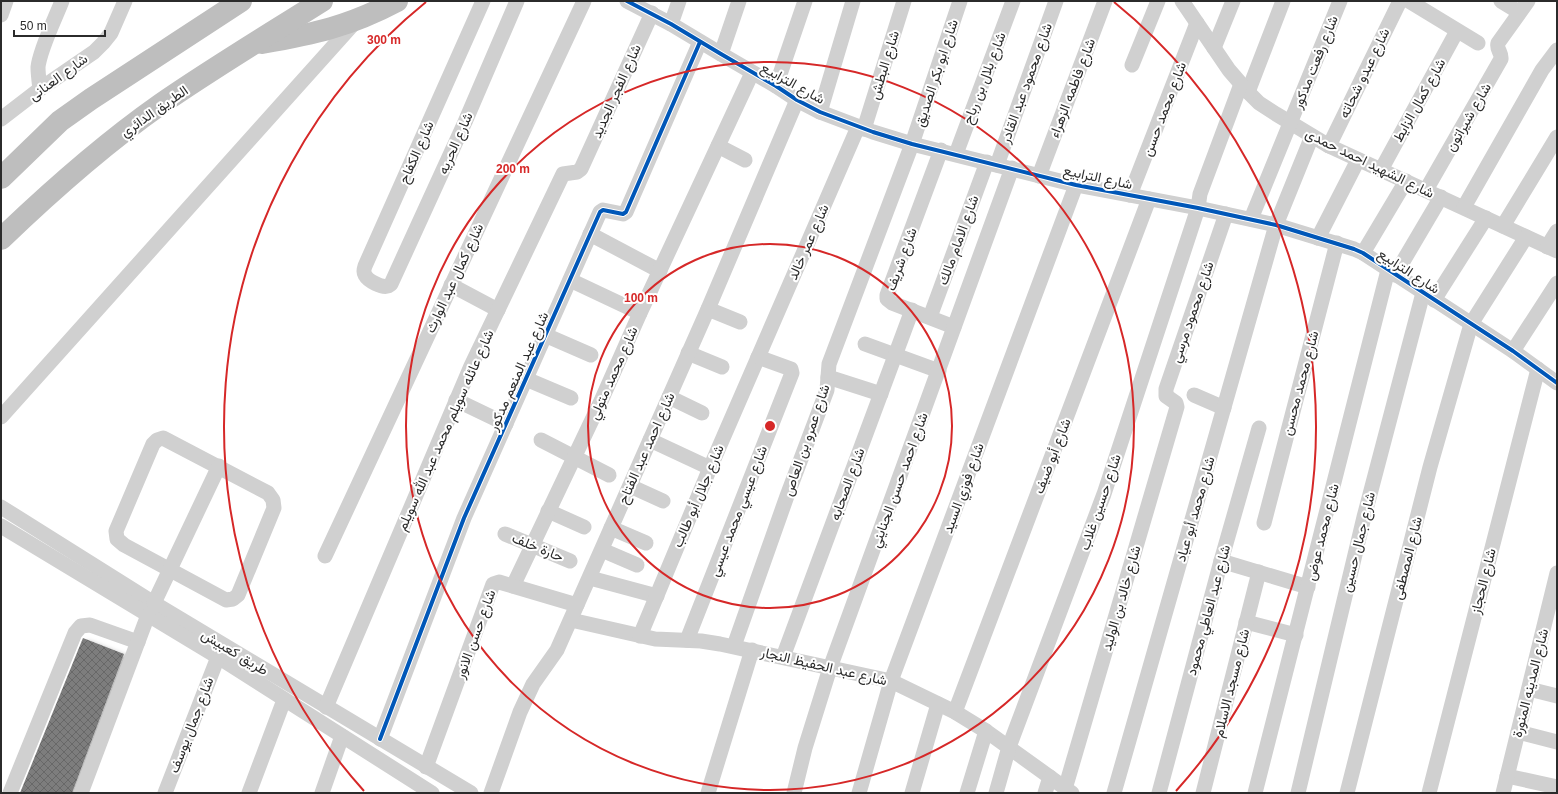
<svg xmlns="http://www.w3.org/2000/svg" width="1558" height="794" font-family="Arial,Vazirmatn,sans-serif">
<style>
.building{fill:url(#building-cross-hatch);filter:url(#shadow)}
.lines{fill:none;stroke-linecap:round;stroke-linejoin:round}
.minor{stroke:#d0d0d0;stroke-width:15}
.highway{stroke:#bebebe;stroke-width:22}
.cycleway-casing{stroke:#fff;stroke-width:6}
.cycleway{stroke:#0057b8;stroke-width:4}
.ring{fill:none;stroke:#d62828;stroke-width:2}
.labels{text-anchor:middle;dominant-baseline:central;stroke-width:4;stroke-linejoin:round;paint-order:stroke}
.street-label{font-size:14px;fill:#2b2b2b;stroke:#fff}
.centre{fill:#d62828;stroke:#fff;stroke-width:2}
.ring-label{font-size:12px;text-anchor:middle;font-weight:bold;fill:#d62828;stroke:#fff;stroke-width:4;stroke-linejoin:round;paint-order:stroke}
</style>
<defs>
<pattern id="building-cross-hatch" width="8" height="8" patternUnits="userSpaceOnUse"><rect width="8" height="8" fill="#7d7d7d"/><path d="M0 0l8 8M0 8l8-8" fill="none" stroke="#676767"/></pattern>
<filter id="shadow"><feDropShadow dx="4.5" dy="2.5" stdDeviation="2" flood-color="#0004"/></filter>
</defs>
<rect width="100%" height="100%" fill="#fff"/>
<path class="building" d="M83,638l41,16 -52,139h-52z"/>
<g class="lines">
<g class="minor">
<path d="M483,1l-118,265c-1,3 -2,6 0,9 3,6 17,13 23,11l3,-2 74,-162 52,-121"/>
<path d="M627,1l44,23 50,30 55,32 21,14 23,12 53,20 39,12 164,41 122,23 78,17 78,24 9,4 150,98 44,32"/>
<path d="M1182,1l47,69 19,22 11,11 17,11 53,32 228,105"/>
<path d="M1409,1l69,42"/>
<path d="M1501,1l18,11"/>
<path d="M1,15l5,-14"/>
<path d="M671,24l8,-23"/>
<path d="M1214,48l19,-47"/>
<path d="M721,54l18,-53"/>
<path d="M1132,65l26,-64"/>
<path d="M776,86l29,-85"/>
<path d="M40,89c-1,-8 -2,-15 -2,-22 2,-18 17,-48 24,-66"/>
<path d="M1248,92l35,-91"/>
<path d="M820,112l33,-111"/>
<path d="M1,119l39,-30 54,-37 9,-9 8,-10 14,-32"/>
<path d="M864,129l40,-128"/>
<path d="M718,146l27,14"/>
<path d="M1329,146l71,-145"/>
<path d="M941,150l-54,145v4l5,4 62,24"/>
<path d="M956,154l57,-153"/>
<path d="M997,165l59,-164"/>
<path d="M1381,170l76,-139"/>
<path d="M1039,176l66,-175"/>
<path d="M1426,190l75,-131c1,-6 -5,-10 -3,-16l30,-42"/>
<path d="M1130,195l67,-172"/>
<path d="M1464,207l78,-137 15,-20"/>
<path d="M1251,219l89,-218"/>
<path d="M1503,226l54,-89"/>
<path d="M590,234l70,37"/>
<path d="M1318,238l40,-78"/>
<path d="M1547,247l10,-16"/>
<path d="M1363,253l43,-72"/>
<path d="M1395,275l46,-78"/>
<path d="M570,280l70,33"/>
<path d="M451,285l47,25"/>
<path d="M1434,300l52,-82"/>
<path d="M708,309l32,13"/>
<path d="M930,317l57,-155"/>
<path d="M545,335l46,20"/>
<path d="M865,344l74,27"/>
<path d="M1513,351l44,-68"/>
<path d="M688,353l34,14"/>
<path d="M828,377l53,17"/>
<path d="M526,379l45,19"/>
<path d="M1194,395l30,13"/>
<path d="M669,397l33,16"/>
<path d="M456,400l50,24"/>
<path d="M1,417l355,-396"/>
<path d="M163,438l105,55 5,7 1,8 -36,87 -5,4 -7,1 -102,-55 -7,-6 -1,-8 37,-87 4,-4z"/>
<path d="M541,440l68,35"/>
<path d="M650,440l60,28"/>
<path d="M630,486l33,15"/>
<path d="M1,507l153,96 317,190"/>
<path d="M548,511l36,16"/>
<path d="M1264,523l73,-280"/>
<path d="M1,526l217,131 214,136"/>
<path d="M611,528l35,15"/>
<path d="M505,534l65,27"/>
<path d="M602,550l35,15"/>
<path d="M325,556l259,-555"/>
<path d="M1221,561l87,26"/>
<path d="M590,578l67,18"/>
<path d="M513,586l88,-185 39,-88 112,-240"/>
<path d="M154,603l65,-137"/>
<path d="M571,620l84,19 46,2 19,3 171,37 64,31 31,19 86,62"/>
<path d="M1246,622l50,13"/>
<path d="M640,636l70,-168 148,-341"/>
<path d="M687,640l105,-267 -1,-4 -33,-12"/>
<path d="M734,646l53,-150 40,-106 2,-26 83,-220 48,-143"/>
<path d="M783,657l129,-347"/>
<path d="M1529,689l28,7"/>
<path d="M326,707l145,-341 92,-192 14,-2 4,-3 71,-156"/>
<path d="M955,712l194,-513"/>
<path d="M1518,732l39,10"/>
<path d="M380,739l84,-221 136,-306 3,-2 20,4 3,-2 74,-170"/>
<path d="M426,767l67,-183 6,-2 78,23"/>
<path d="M1507,776l50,11"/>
<path d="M1065,789l112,-382 -1,-4 -10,-7v-7l60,-175"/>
<path d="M10,793l65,-160 6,-7 9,-1 48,17"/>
<path d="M81,793l67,-178"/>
<path d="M165,793l53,-136"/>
<path d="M249,793l35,-93"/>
<path d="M322,793l20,-57"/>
<path d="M491,793l29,-81 13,-28 24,-34 151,-341 89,-209"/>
<path d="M708,793l44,-143"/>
<path d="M794,793l11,-45 25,-80 182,-500"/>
<path d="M859,793l32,-112 185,-496"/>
<path d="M912,793l26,-89"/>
<path d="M967,793l19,-62"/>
<path d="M996,793l13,-46 95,-253 94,-286 2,-14 41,-110"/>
<path d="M1045,793l5,-16"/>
<path d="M1114,793l162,-568 36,-89"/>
<path d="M1159,793l62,-232 38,-133"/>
<path d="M1203,793l56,-221"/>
<path d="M1255,793l133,-523"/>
<path d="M1298,793l66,-276 59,-224"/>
<path d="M1347,793l83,-326 41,-143 55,-87"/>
<path d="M1429,793l109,-424"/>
<path d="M1503,793l54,-220"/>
</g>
<g class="highway">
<path d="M262,43c52,-9 88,-17 135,-42"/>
<path d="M1,178l59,-57 31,-22 150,-98"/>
<path d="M1,239c50,-48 103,-95 160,-135 52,-36 107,-69 161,-103"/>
</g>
<defs>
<g id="cycleway">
<path d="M627,1l44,23 50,30 55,32 21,14 23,12 53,20 39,12 164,41 122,23 78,17 78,24 9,4 150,98 44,32"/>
<path d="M380,739l84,-221 136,-306 3,-2 20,4 3,-2 74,-170"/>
</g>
</defs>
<use href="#cycleway" class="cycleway-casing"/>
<use href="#cycleway" class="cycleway"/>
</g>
<g class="ring">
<circle cx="770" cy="426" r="182"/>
<circle cx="770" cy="426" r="364"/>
<path d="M364 791A546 546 0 0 1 426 2M1114 2A546 546 0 0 1 1176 791"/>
</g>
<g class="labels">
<g class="street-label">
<text transform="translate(1315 62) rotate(-68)">شارع رفعت مدكور</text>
<text transform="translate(884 65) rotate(-73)">شارع البطش</text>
<text transform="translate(936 73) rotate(-72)">شارع ابو بكر الصديق</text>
<text transform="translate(1364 73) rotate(-64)">شارع عبدو شحاته</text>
<text transform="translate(58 77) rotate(-36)">شارع العنانى</text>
<text transform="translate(984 78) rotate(-69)">شارع بلال بن رباح</text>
<text transform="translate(793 83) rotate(29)">شارع الترابيع</text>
<text transform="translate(1026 83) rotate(-70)">شارع محمود عبد القادر</text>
<text transform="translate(1072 88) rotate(-69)">شارع فاطمه الزهراء</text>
<text transform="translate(616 91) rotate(-66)">شارع الفجر الجديد</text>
<text transform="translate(1419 100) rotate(-61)">شارع كمال الزايط</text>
<text transform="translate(1164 109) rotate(-69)">شارع محمد حسن</text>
<text transform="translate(154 111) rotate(-35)">الطريق الدائري</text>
<text transform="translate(1468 117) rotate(-60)">شارع شيراتون</text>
<text transform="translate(455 143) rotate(-66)">شارع الحريه</text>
<text transform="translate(416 152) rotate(-66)">شارع الكفاح</text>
<text transform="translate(1370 163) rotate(26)">شارع الشهيد احمد حمدى</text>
<text transform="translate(1098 177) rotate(12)">شارع الترابيع</text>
<text transform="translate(958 240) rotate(-70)">شارع الامام مالك</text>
<text transform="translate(808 242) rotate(-66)">شارع عمر خالد</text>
<text transform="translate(901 259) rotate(-70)">شارع شريف</text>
<text transform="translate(1409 271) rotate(33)">شارع الترابيع</text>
<text transform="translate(454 278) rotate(-65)">شارع كمال عبد الوارث</text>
<text transform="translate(1192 312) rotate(-71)">شارع محمود مرسي</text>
<text transform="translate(518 371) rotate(-66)">شارع عبد المنعم مدكور</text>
<text transform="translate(613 373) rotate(-66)">شارع محمد متولي</text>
<text transform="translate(1300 383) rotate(-75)">شارع محمد محسن</text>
<text transform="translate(445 430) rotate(-66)">شارع عائله سويلم محمد عبد الله سويلم</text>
<text transform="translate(806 440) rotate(-71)">شارع عمرو بن العاص</text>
<text transform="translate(646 448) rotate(-66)">شارع احمد عبد الفتاح</text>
<text transform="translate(1052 456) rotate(-69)">شارع أبو ضيف</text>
<text transform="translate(899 480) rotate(-70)">شارع احمد حسن الجنايني</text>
<text transform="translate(847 484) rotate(-70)">شارع الصحابه</text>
<text transform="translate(963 488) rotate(-70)">شارع فوزي السيد</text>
<text transform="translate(698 496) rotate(-67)">شارع جلال أبو طالب</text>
<text transform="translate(1100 502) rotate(-71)">شارع حسين غلاب</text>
<text transform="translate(1195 509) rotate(-74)">شارع محمد أبو عياد</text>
<text transform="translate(738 511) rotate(-69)">شارع عيسي محمد عيسي</text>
<text transform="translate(1322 532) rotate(-76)">شارع محمد عوض</text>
<text transform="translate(1358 542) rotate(-76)">شارع جمال حسين</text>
<text transform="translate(538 547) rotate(22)">حارة خلف</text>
<text transform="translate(1407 558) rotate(-76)">شارع المصطفى</text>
<text transform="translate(1483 581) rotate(-76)">شارع الحجاز</text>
<text transform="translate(1121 598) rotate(-74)">شارع خالد بن الوليد</text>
<text transform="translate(1208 610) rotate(-75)">شارع عبد العاطي محمود</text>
<text transform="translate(475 634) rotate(-70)">شارع حسن الانور</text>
<text transform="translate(235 652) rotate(31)">طريق كعبيش</text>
<text transform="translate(824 666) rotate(13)">شارع عبد الحفيظ النجار</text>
<text transform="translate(1231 683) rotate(-76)">شارع مسجد الاسلام</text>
<text transform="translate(1530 683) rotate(-76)">شارع المدينه المنورة</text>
<text transform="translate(191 725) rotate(-69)">شارع جمال يوسف</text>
</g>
</g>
<circle cx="770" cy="426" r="6" class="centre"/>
<g class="ring-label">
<text x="384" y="44">300 m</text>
<text x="513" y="173">200 m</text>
<text x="641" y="302">100 m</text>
</g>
<rect width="1558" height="794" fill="none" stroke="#2b2b2b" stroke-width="4"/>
<path d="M14 30v6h91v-6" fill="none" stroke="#2b2b2b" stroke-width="2"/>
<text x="20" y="30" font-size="12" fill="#2b2b2b" stroke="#ffffff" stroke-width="3" paint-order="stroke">50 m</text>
</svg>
